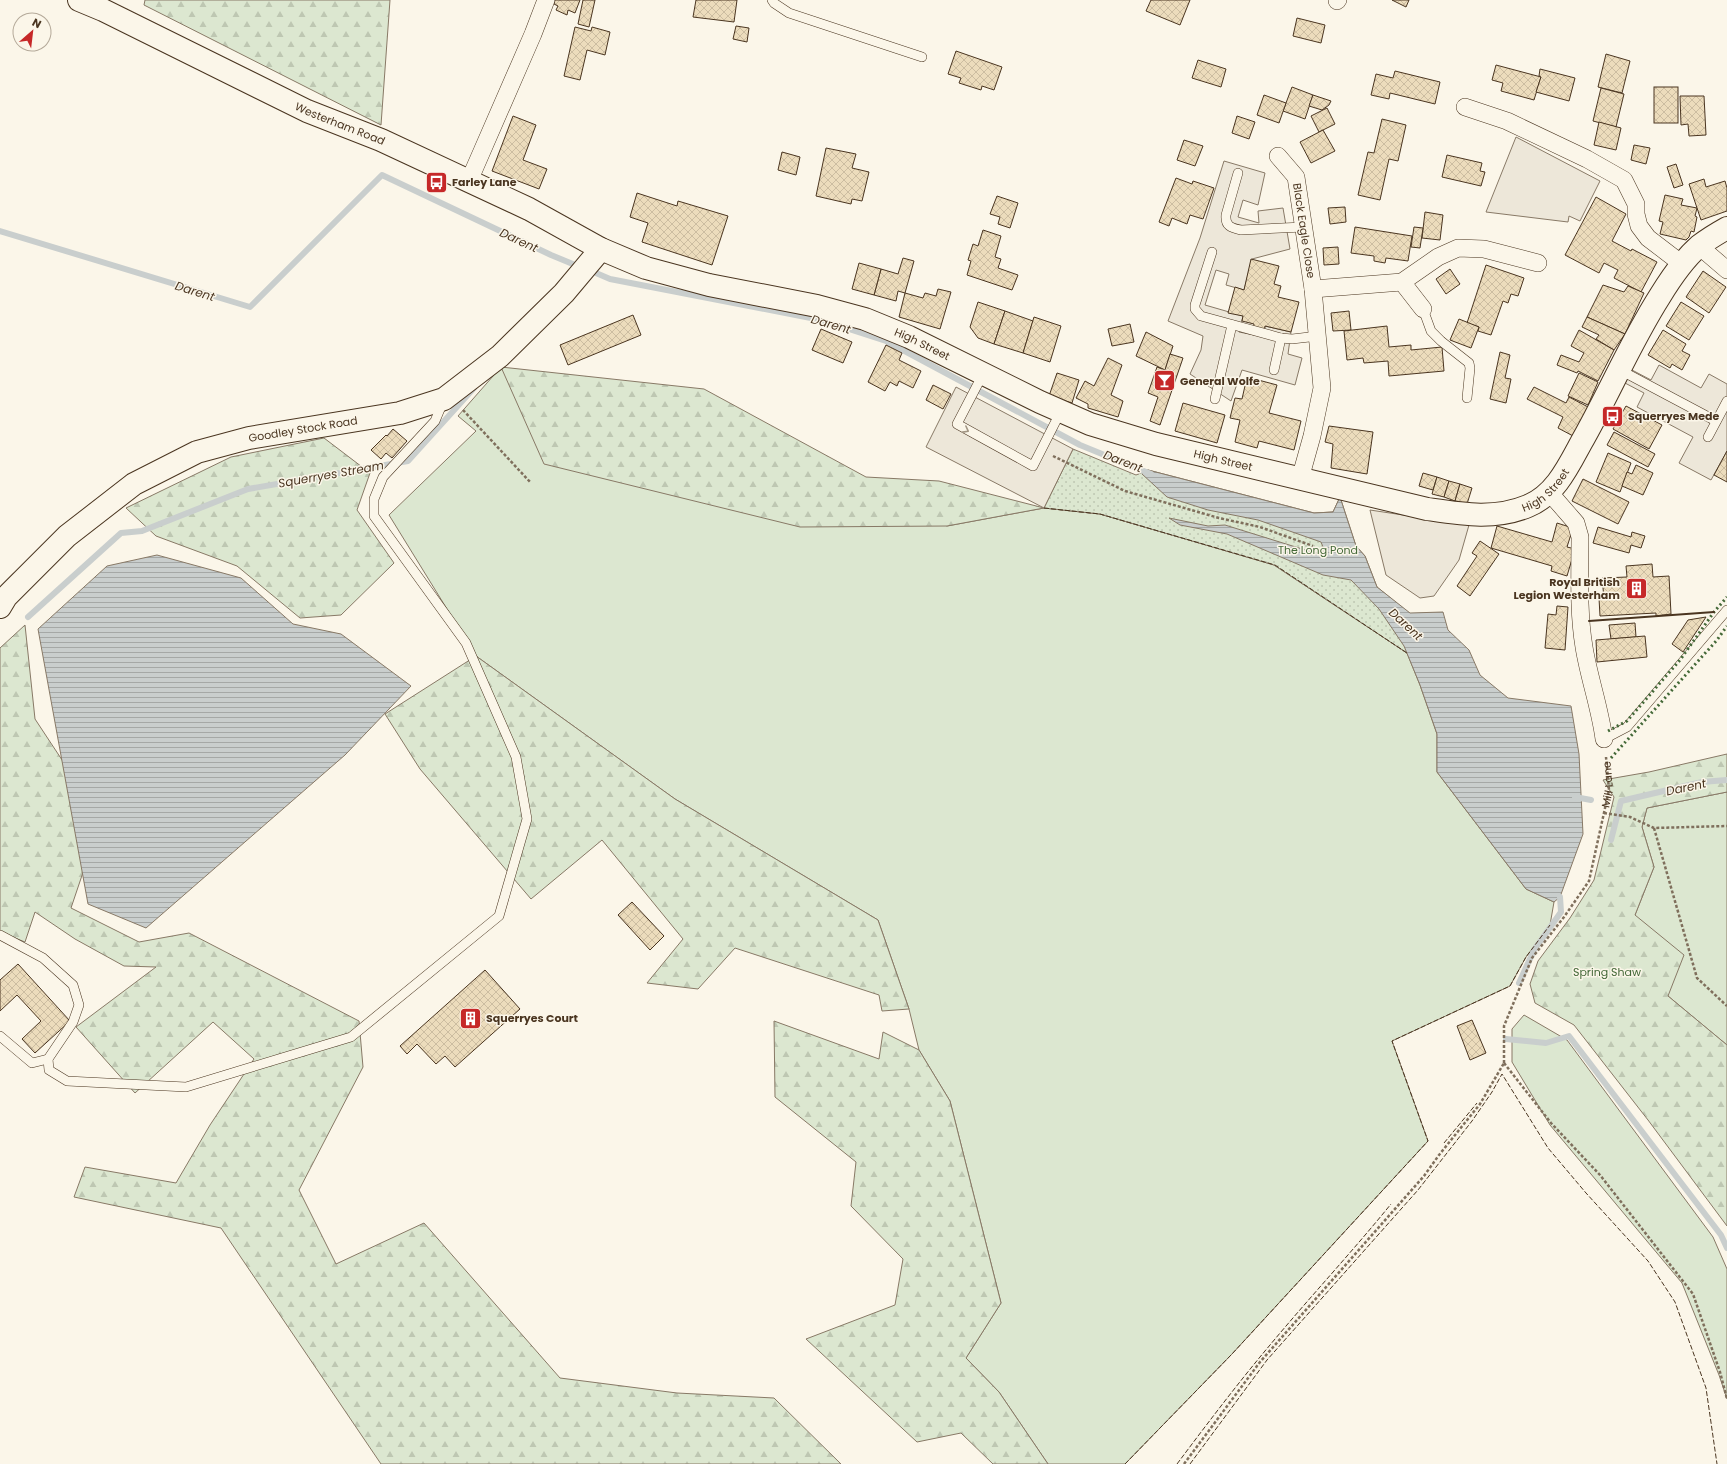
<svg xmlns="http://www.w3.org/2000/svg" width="1727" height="1464" font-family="Poppins,sans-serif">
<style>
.grass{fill:#dce7d0;stroke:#887966}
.forest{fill:url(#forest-firs);stroke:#887966}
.park{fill:url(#park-dots);stroke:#887966}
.parking{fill:#ede7d9;stroke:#887966}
.water{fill:url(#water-rules);stroke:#887966}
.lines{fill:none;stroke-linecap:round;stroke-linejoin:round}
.stream{stroke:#c9cecd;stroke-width:6}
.building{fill:url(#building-cross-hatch);stroke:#4a3520}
.lane-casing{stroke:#4a3520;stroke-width:10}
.street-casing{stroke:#4a3520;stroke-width:18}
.secondary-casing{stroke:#4a3520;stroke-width:24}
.primary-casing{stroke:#4a3520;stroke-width:24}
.path{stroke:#7f6f5c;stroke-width:2.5;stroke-dasharray:3 2;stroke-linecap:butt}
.lane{stroke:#fbf6e9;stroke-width:9}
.street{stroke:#fbf6e9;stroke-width:17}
.secondary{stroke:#fbf6e9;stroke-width:22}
.primary{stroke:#fbf6e9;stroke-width:22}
.hedge{stroke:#436837;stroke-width:3;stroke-dasharray:2 3;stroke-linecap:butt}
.fence{stroke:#4a3520;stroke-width:1;stroke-dasharray:5 2;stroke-linecap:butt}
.wall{stroke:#4a3520;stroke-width:2}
.oneway{stroke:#a29684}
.labels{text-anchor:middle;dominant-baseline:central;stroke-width:3;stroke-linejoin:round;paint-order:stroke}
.street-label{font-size:11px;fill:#4a3520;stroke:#fbf6e9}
.poi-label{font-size:11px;font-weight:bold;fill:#4a3520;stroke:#fbf6e9;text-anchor:start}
.park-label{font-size:11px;fill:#436837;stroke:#fbf6e9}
.water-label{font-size:12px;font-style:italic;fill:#4a3520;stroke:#fbf6e9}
</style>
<defs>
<pattern id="forest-firs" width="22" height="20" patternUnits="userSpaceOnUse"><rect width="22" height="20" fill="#dce7d0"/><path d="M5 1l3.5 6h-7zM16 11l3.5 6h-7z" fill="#bec7b2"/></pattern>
<pattern id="park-dots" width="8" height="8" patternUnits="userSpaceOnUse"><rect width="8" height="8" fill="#dce7d0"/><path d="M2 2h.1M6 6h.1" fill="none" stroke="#bec7b2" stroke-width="1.8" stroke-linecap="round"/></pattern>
<pattern id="water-rules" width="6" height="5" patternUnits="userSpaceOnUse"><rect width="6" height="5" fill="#c9cecd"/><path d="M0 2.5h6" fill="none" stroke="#a5a8a6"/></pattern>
<pattern id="building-cross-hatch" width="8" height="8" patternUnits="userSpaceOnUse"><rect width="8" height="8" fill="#ecdcbc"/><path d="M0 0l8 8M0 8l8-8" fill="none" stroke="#ccbda1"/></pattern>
</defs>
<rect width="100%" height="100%" fill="#fbf6e9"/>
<g class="grass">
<path d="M501,367l446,159 97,-18 56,6 175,51 132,88 13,32 17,49v38l89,117 28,13 -4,23 -24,32 -16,29 -118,55 36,100 -196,213 -107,110h-77l-49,-72 -33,-34 35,-55 -51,-202 -31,-51 -10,-41 -31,-89 -203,-121 -199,-143 -87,-141 87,-84 -18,-15z"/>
<path d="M1727,792v253l-59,-49 -33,-81 19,-48 -12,-40 5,-19z"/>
<path d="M1524,1015l43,25 146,197 14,32v130l-8,-24 -37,-92 -132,-158 -38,-63v-33z"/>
</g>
<g class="forest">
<path d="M145,0h245l-9,125 -237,-120z"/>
<path d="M501,367l203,22 162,88 73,4 105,27 20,-41 163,67 177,112 3,7 -133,-88 -174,-51 -56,-6 -97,18 -147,1 -256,-63z"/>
<path d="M324,438l46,35 -13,37 37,53 -53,52 -41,3 -63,-52 -81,-30 -30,-28 105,-51z"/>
<path d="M25,625l10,94 66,100 -30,89 68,34 50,-9 170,88 4,46 -64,123 37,74 88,-41 136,155 117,15 97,5 67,66h-460l-160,-236 -147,-31 11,-30 91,16 34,-58 44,-66 -41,-37 -78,71 -59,-66 80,-60 -32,-1 -49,-27 -40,-27 -10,30 -25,-10v-284z"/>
<path d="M476,656l199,143 203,121 31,89 -27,2 -3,-16 -144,-47 -37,41 -51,-6 36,-44 -81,-99 -71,59 -111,-130 -35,-55z"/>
<path d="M1727,754v38l-80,16 -5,19 12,40 -19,48 49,40 -16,41 59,49v181l-79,-106 -74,-95 -39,-22 -5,-19 8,-23 32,-43 24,-38 20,-83 -11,-17 46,-8z"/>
<path d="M774,1021l105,38 4,-27 36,18 31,51 51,202 -35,55 33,34 49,72h-55l-32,-31 -44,9 -111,-103 89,-34 8,-46 -52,-53 5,-44 -81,-65z"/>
</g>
<path class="park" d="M1073,449l63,26 12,-5 166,43 19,-1 7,-15 16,49 9,10 12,31 33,27 -3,39 -133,-88 -174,-51 -56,-6z"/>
<g class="parking">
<path d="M1516,137l84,44 -20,40 -11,-5 -1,6 -82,-10z"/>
<path d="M1224,161l41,12 -7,32 -15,-5 -5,17 21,6 -1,-12 25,-3 7,41 -38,10 -8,31 -18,-5 3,-11 -13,-4 -11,35 38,11 -4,16 25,5 1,-11 26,6 -3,22 14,4 -7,27 -53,-15 -11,31 -41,-27 11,-24 2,-14 -35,-15 32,-83z"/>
<path d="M1659,365l42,23 8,-14 18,10v67l-16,29 -32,-17 14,-26 -56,-30 7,-14 -19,-10 7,-13 19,10z"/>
<path d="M956,387l117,62 -29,59 -118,-61z"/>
<path d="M1370,510l99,15 -10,35 -25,36 -14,2 -34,-23z"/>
</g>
<g class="water">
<path d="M1148,470l166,43 19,-1 7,-15 16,49 9,10 12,31 33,26 33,-1 5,18 21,20 11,25 28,23 63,8 8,48 4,80 -23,63 -6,5 -28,-13 -89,-117v-38l-17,-49 -16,-39 -25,-37 -28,-29 -28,-5 -96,-41 -47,-9 -11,-7 39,8 17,-1 90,28 10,-1 -4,-10 -63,-22 -50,-10 -41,-13 -25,-23 2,-3z"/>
<path d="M157,555l84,23 52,46 48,10 70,52 -66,69 -199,173 -58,-24 -50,-275 69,-63z"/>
</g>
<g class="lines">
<g class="stream">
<path d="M0,231l250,76 132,-132 169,80 29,12"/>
<path d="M589,270l21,9 211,41 65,21 194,104 71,29"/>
<path d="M28,617l93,-84 21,-2 106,-42 160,-28 66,-73"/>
<path d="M1575,797l16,3"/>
<path d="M1611,840l10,-39 81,-19 25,-2"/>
<path d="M1519,983l15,-33 27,-38 -1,-15"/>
<path d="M1506,1039l40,4 23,-7 152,199 6,13"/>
</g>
</g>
<g class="building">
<path d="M555,0h25l-5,13 -7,-3 -1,5 -11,-5 2,-4 -4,-2z"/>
<path d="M583,0h12l-6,27 -11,-3z"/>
<path d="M696,0h41l-3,22 -41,-5z"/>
<path d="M1151,0h39l-10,25 -34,-14z"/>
<path d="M1392,0h17l-3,7z"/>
<path d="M1297,18l28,7 -4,18 -28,-7z"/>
<path d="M736,26l13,2 -2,14 -14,-3z"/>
<path d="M575,27l16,4 1,-4 18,5 -5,23 -18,-5 -7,30 -16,-4z"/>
<path d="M956,51l46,16 -8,23 -12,-4 -1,4 -22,-7 2,-5 -13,-4z"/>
<path d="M1606,54l24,7 -8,32 -24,-6z"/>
<path d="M1198,60l28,9 -5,18 -29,-9z"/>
<path d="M1496,65l45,12 -7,23 -33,-9 2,-8 -11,-3z"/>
<path d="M1540,69l35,9 -6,23 -33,-9 5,-15 -2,-1z"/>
<path d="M1395,71l45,11 -5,22 -45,-11 -1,6 -18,-4 5,-21 17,4z"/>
<path d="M1292,87l21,8 -8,24 -22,-8z"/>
<rect x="1654" y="87" width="24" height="36"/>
<path d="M1601,88l23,6 -8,33 -23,-6z"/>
<path d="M1264,95l22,8 -7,20 -22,-8z"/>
<path d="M1313,95l18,6 -2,4 -7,5 -13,-4z"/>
<path d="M1680,96h24l2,39 -17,1 -1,-12 -7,1z"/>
<path d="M1327,108l8,16 -16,8 -8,-16z"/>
<path d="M513,116l23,9 -13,35 24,9 -8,20 -47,-18z"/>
<path d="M1237,116l18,6 -6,17 -17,-6z"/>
<path d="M1382,119l24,6 -8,36 -9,-2 -9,41 -22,-5 10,-43 6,1z"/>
<path d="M1599,122l22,6 -5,22 -22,-5z"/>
<path d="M1323,130l12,21 -24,12 -11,-21z"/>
<path d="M1184,140l19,6 -8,20 -18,-6z"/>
<path d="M1634,145l16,3 -4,16 -15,-4z"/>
<path d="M826,148l30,6 -4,14 17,4 -7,29 -10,-2 -1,5 -35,-8z"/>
<path d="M782,152l18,5 -4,18 -18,-5z"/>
<path d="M1447,155l35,8 -2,8 5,1 -4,14 -39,-9z"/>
<path d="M1676,164l7,21 -9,3 -7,-21z"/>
<path d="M1176,178l16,6 1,-3 21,7 -11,31 -13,-4 -3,9 -15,-6 -3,8 -10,-4z"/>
<path d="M1704,179l2,8 19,-6 2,7v23l-26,9 -12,-36z"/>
<path d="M637,193l40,13 1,-5 50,15 -16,49 -70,-23 6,-19 -18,-6z"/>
<path d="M1665,195l18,4 -2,6 16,3 -2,8 2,1 -3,15 -3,-1 -2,6 -3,3 -26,-6 3,-12 -4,-1z"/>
<path d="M997,196l21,7 -8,25 -12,-4 2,-7 -10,-3z"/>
<path d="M1596,197l30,17 -14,27 19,10 1,-2 25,13 -16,30 -27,-14 4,-8 -14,-7 -5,10 -34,-18z"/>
<path d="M1345,207l1,15 -16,2 -2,-16z"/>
<path d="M1425,212l18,3 -3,25 -18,-2z"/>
<path d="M1355,227l57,9 -4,25 -22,-3 -1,5 -11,-2v-5l-23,-3z"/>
<path d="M1414,227l9,1 -3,20 -9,-1z"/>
<path d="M983,230l18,6 -6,21 6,2 -3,9 20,7 -6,15 -45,-15 4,-14 -3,-1 5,-16 5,2z"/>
<path d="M1338,247l1,17 -15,1 -1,-17z"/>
<path d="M903,258l11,3 -9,32 -7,-2 -2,10 -22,-6 7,-26 17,5z"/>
<path d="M1251,259l28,7 -5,18 7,2 -3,11 21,5 -8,30 -26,-6 -1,6 -11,-2 1,-6 -12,-3 1,-5 -15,-3 7,-26 9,3z"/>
<path d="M859,263l22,6 -7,26 -22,-6z"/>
<path d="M1486,265l38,13 -6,18 -7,-2 -3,9 -5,-2 -12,34 -13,-4 1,-4 -12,-4z"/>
<path d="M1450,269l10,15 -14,10 -10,-15z"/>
<path d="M1703,271l23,16 -17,26 -23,-16z"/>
<path d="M1603,285l21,7 4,-6 16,7 -19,41 -38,-17z"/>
<path d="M938,289l13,3 -11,37 -41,-12 6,-24 18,5 2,-5 11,3z"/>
<path d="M978,302l27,9 -11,33 -16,-6 -8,-11z"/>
<path d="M1681,302l23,14 -15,24 -23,-14z"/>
<path d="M1005,311l28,10 -10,32 -29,-9z"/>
<path d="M1349,311l2,19 -18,1 -2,-18z"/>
<path d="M633,315l8,20 -73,30 -8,-20z"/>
<path d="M1034,317l27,9 -11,36 -27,-9z"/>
<path d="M1587,317l38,17 -11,16 -18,-11 3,-4 -17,-8z"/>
<path d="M1459,319l20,8 -8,21 -21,-8z"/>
<path d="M1130,324l4,18 -22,4 -4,-17z"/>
<path d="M1387,326l2,21 22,-2v5l31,-3 2,24 -55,5 -1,-15 -24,2 -1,-5 -16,2 -3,-29z"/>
<path d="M821,329l31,13 -9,21 -31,-13z"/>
<path d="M1579,330l35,20 -16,31 -20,-10 -1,2 -20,-8 4,-10 18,7 5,-9 -13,-7z"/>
<path d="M1663,330l23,14 -4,7 8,4 -8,15 -10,-6 -2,4 -22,-13z"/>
<path d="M1146,332l27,14 -8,24 -29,-14z"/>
<path d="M886,345l16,8 -3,7 22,11 -8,17 -14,-7 -2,5 -7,-4 -5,9 -17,-9z"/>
<path d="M1500,352l10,3 -5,23 6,1 -5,24 -16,-4z"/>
<path d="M1170,354l13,4 -23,67 -10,-4 8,-24 -10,-4 9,-26 8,3z"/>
<path d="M1108,358l14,7 -11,30 12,6 -5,16 -30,-9v-4l-12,-6 9,-17 9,5z"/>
<path d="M1057,373l22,7 -7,23 -23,-7z"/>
<path d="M1579,373l19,9 -10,23 -20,-9z"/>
<path d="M1247,377l30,8 -8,28 32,8 -7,29 -35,-9 -2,7 -22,-6 5,-22 -10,-2 5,-20 7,1z"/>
<path d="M933,385l18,9 -8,15 -17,-9z"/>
<path d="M1534,387l32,16 3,-6 21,11 -15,29 -17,-9 5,-11 -36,-18z"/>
<path d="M1183,403l42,12 -8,28 -42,-12z"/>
<path d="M1626,406l36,19 -13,24 -36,-20z"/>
<path d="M1329,426l44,6 -6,42 -36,-6 2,-24 -8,-2z"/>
<path d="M393,429l14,12 -15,17 -6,-5 -5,6 -10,-9 15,-15 1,1z"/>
<path d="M1614,432l41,22 -7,13 -41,-22z"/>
<path d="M1727,451v31l-13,-7z"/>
<path d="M1608,453l23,10 -11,29 -24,-10z"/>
<path d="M1636,465l17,8 -10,22 -21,-9 5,-14 5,2z"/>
<path d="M1423,473l14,4 -4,13 -14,-4z"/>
<path d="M1437,477l12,4 -5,16 -12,-3z"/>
<path d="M1583,479l46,23 -11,22 -46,-23z"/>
<path d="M1449,481l11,3 -5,17 -11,-4z"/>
<path d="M1460,484l12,4 -5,16 -12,-3z"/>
<path d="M1557,523l16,5 -6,19 8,2 -8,27 -16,-5 1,-5 -61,-18 6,-22 55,16z"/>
<path d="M1598,527l33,10 1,-5 13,4 -4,12 -10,-3 -2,8 -36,-10z"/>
<path d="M1480,541l19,13 -29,42 -13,-10 20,-30 -5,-3z"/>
<path d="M1652,564l1,13 16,-1 2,38 -15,2v-3l-56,3 -1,-18h5l-2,-20 25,-1 -1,-11z"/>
<path d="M1557,606l11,1 -3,43 -20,-2 3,-34 8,1z"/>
<path d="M1706,617l-23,35 -11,-8 16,-24z"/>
<path d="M1635,623l1,14 -25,2 -2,-14z"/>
<path d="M1645,636l2,21 -50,5 -1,-22z"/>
<path d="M632,902l32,34 -14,14 -32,-35z"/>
<path d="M18,964l52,57 -35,32 -13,-14 19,-18 -24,-26 -17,16v-31z"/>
<path d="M485,970l35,39 -65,58 -10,-11 -9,8 -19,-20 -10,10 -7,-8z"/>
<path d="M1472,1020l14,33 -16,7 -13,-34z"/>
</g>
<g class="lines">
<defs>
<g id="lane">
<path d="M772,0l2,3 15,10 133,44"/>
<path d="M1238,173l-12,42c-1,11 5,13 15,15l63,-3"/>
<path d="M1212,252l-17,53v4l6,7 80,22 11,1 26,-3"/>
<path d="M1423,309l8,22 10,10 28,22 1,5 -3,30"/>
<path d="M1274,370l7,-32"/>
<path d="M1620,370l96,51"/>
<path d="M983,374l-26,50 76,42 28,-55"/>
<path d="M1215,399l17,-74"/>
<path d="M1708,437l19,-36"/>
<path d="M1604,739l23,-12 100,-117"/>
<path d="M0,935l43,23 30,27 6,20 -6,17 -25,37 1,11 18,11 119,6 165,-50 148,-121 28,-97 -11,-62 -50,-114 -92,-127v-17l9,-22 52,-56 8,-19"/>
<path d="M0,1036l32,27 16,-4"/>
</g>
<g id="street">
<path d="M1337,1l1,-1"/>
<path d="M1465,107l42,14 80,38 37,21 12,24v10l3,12 9,12 34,26"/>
<path id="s2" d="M1278,156l18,21 17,112 9,99 -10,48 -12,43"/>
<path d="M469,181l64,-147 13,-34"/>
<path d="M1699,246l28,24"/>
<path d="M1402,282l21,27"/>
<path d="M1313,289l89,-7 36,-25 20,-9 26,1 54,14"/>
<path d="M1549,492l27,31 4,14c0,37 -2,74 4,110 5,31 16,61 20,92"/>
</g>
<g id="secondary">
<path id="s3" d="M0,607l6,-10 61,-61 67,-52 63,-32 52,-14 151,-25 44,-14 56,-43 64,-63 37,-44"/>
</g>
<g id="primary">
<path id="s4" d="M79,0l24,10 204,101 74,29 148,69 72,40 45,19 63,17 108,21 48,13 44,18 131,65 50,22 66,20 271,65c34,5 68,11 101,-3 27,-11 40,-39 53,-63 28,-49 49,-100 79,-147 11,-18 23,-36 39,-50 9,-7 19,-13 28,-18"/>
</g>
</defs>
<use href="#lane" class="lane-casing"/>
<use href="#street" class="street-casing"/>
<use href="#secondary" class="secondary-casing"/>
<use href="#primary" class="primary-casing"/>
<g class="path">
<path d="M463,410l68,73"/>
<path d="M1053,456l72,35 94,27 41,9 53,19"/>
<path d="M1604,813l26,4 24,11 73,-2"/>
<path d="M1654,828l43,150 30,28"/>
<path d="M1504,1063l47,60 49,52 93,119 27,78 7,27"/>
<path id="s1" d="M1504,1063v-37l28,-68 32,-41 25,-36 20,-91 -3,-33"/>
<path d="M1184,1464l76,-102 164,-186 15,-21 41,-51 24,-41"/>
</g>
<use href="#lane" class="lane"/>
<use href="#street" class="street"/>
<use href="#secondary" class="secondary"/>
<use href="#primary" class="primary"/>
<g class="hedge">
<path d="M1608,731l19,-10 53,-61 34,-48 13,-15"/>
<path d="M1611,758l106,-118 10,-14"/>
</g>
<g class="fence">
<path d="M1044,508l56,6 175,51 132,88"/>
<path d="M1444,1143l33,-40"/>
<path d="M1125,1464l107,-110 196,-213 -36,-100 118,-55 16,-29 24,-32"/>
<path d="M1177,1464c30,-40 61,-81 93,-119 40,-48 82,-93 121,-141"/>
<path d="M1190,1464l77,-104 151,-170 54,-69 20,-29 10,-18 46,74 38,45 62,68 27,41 31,86 11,76"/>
</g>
<path class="wall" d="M1589,621l125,-9"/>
</g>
<defs><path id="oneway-chevron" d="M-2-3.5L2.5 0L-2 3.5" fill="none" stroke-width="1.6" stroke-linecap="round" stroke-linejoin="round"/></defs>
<use class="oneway" href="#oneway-chevron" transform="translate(966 430) rotate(28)"/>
<defs>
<symbol id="bus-square" viewBox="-11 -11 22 22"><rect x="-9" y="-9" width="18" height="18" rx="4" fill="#c62828" stroke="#fbf6e9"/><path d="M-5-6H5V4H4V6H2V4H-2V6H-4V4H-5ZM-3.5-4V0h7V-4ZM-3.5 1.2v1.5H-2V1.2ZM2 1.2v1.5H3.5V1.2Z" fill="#fff"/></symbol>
<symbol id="bar-square" viewBox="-11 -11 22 22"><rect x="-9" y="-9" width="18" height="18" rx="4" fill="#c62828" stroke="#fbf6e9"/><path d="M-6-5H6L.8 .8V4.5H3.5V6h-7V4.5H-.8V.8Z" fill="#fff"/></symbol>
<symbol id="building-square" viewBox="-11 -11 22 22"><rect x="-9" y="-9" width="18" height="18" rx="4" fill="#c62828" stroke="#fbf6e9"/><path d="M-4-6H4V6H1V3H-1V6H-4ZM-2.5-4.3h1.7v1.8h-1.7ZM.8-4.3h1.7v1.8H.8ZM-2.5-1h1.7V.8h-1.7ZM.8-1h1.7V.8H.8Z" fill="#fff"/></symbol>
</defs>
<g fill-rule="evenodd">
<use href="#bus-square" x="424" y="170" width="25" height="25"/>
<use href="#bar-square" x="1152" y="368" width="25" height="25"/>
<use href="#bus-square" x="1600" y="404" width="25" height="25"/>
<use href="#building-square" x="1624" y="576" width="25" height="25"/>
<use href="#building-square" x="458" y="1006" width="25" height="25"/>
</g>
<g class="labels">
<g class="street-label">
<text stroke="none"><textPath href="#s4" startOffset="289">Westerham Road</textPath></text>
<text stroke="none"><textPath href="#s2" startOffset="82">Black Eagle Close</textPath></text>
<text stroke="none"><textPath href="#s4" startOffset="915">High Street</textPath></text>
<text stroke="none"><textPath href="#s3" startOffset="362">Goodley Stock Road</textPath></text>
<text stroke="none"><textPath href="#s4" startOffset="1239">High Street</textPath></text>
<text stroke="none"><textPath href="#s4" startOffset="1575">High Street</textPath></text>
<text stroke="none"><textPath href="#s1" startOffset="305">Mill Lane</textPath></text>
</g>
<g class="poi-label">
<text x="452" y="182">Farley Lane</text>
<text x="1180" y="381">General Wolfe</text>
<text x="1628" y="416">Squerryes Mede</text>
<text x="1620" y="582" text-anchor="end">Royal British<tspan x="1620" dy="13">Legion Westerham</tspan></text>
<text x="486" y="1018">Squerryes Court</text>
</g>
<g class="park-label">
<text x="1318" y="550">The Long Pond</text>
<text x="1607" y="972">Spring Shaw</text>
</g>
<g class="water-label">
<text transform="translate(519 240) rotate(25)">Darent</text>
<text transform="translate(195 291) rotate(17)">Darent</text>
<text transform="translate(831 324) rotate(16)">Darent</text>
<text transform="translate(1123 461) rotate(21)">Darent</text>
<text transform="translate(331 474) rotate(-10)">Squerryes Stream</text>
<text transform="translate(1406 624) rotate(43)">Darent</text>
<text transform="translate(1686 787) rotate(-12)">Darent</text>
</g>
</g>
<g transform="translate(32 32) rotate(28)"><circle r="19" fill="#fbf6e9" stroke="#b4a999"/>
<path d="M0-3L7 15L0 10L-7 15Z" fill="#c62828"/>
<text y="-6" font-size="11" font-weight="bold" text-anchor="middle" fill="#4a3520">N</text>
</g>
</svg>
